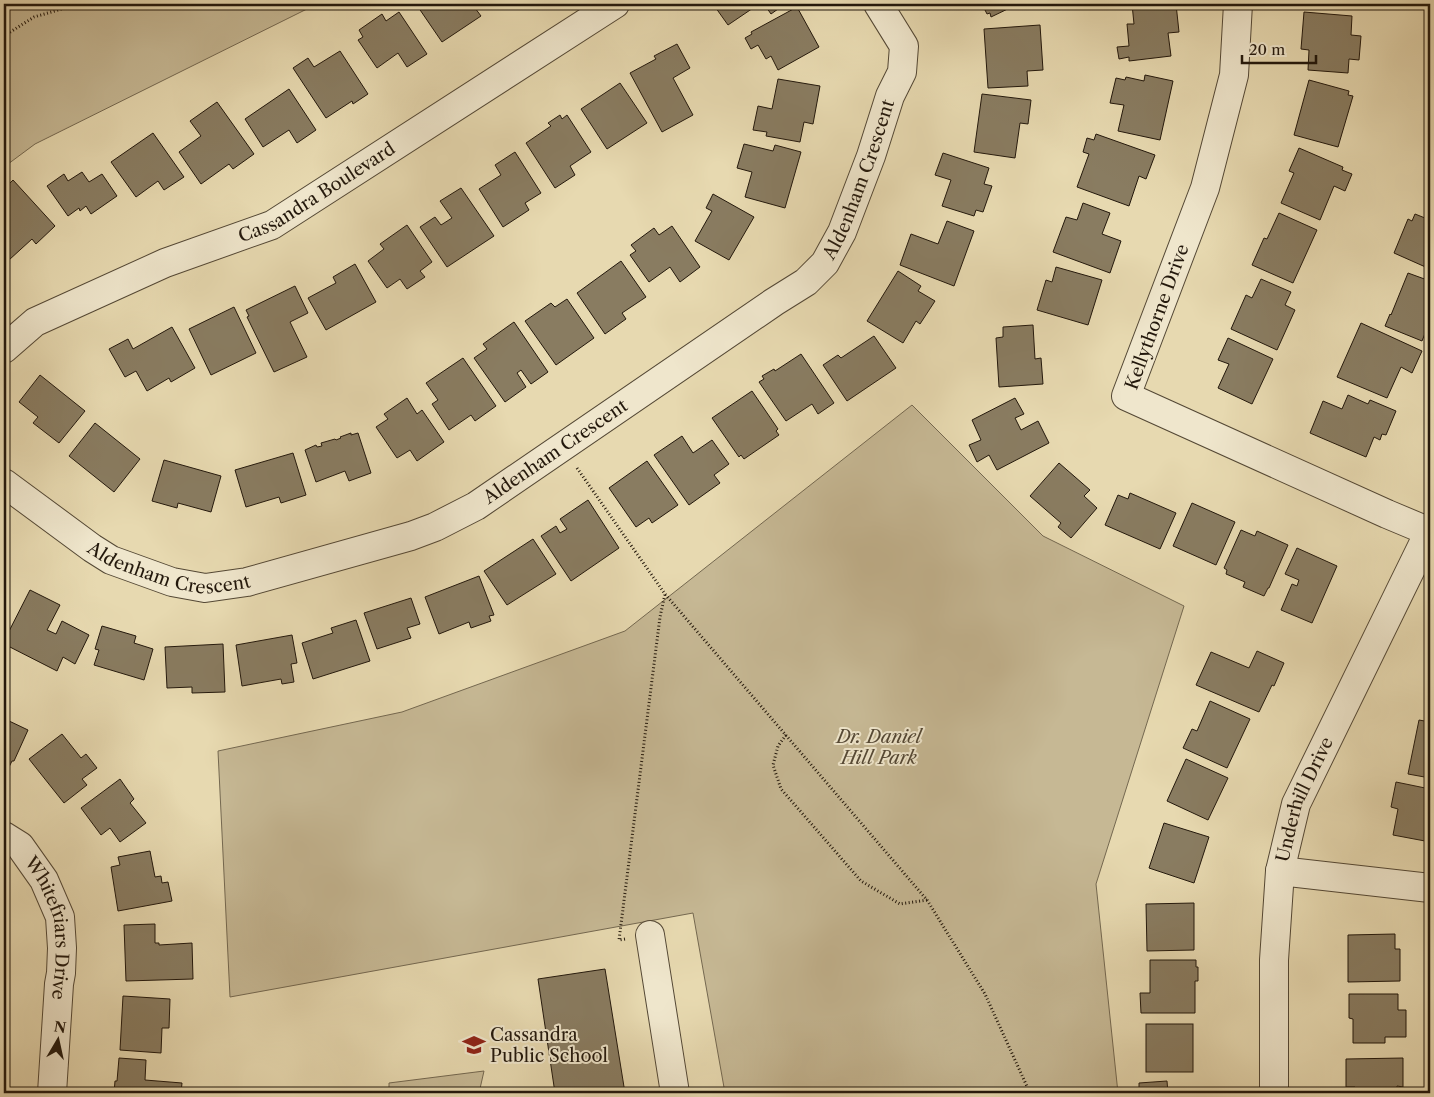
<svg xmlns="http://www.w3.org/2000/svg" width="1434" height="1097" font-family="'Libre Caslon Text',serif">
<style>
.green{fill:#c6b894;stroke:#746850}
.building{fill:#897c61;stroke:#23180c}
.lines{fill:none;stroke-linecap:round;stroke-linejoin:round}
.minor-casing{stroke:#544835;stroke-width:30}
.path{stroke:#23180c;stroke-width:3;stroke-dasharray:1 2.5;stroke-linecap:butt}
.minor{stroke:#efe6cc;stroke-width:28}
.labels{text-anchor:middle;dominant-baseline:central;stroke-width:4;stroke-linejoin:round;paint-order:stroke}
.street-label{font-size:18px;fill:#23180c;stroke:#efe6cc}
.park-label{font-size:18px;font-style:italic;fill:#544835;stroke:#efe6cc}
.poi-label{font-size:18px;fill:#23180c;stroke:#efe6cc;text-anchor:start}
</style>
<rect width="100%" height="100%" fill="#e7d9b0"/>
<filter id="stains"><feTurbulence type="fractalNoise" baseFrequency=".004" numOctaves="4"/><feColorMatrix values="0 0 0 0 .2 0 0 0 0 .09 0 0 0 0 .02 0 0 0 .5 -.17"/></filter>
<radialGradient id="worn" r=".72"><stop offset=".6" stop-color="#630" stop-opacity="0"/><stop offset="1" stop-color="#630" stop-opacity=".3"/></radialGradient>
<g class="green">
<path d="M4,4h313l-282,140 -31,23z"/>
<path d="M912,405l131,131 141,70 -88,278 22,209h-393l-32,-180 -463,84 -12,-246 184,-39 223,-81z"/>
<path d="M484,1071l-5,22h-90v-10z"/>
</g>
<g class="building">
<path d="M416,4h56l9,12 -39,26z"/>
<path d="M713,4h46l-31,21z"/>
<path d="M764,4h21l-14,10z"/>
<path d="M982,4h36l-27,13 -1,-4 -3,1z"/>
<path d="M1132,4h44l3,28 -11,1 3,23 -42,5v-4l-10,2 -2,-12 12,-1 -2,-22h7z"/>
<path d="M797,7l22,40 -41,23 -7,-14 -5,3 -8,-14 -7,4 -6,-11 7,-4 -1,-2z"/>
<path d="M399,12l28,42 -20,13 -9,-14 -21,15 -19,-28 5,-3 -4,-7 23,-16 4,7z"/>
<path d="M1304,12l48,4 -1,19 10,1 -2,24 -10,-1 -1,14 -40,-3 1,-20 -8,-1z"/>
<path d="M1040,25l3,45 -16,1 1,15 -40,2 -4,-59z"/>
<path d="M677,44l13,24 -17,10 20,37 -31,17 -32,-59 26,-14 -2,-3z"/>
<path d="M340,51l28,43 -15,10 -1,-3 -26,17 -33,-50 15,-10 6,9z"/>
<path d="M1145,75l28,6 -13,59 -42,-9 6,-26 -14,-2 6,-25 9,2 1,-3 18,4z"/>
<path d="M778,79l42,7 -7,38 -9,-2 -4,20 -34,-6 1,-4 -14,-2 5,-24 14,3z"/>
<path d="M1309,80l40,11 -1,4 5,1 -15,51 -44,-12z"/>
<path d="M620,83l27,40 -40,26 -26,-40z"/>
<path d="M289,89l27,41 -19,13 -8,-13 -26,17 -18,-28z"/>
<path d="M982,94l49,6 -3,24 -8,-1 -5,35 -41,-6z"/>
<path d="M217,102l37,52 -21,15 -4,-5 -28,20 -22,-32 22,-16 -11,-15z"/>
<path d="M560,115l2,4 5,-4 24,37 -21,14 5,9 -20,13 -29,-45 25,-17 -3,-3z"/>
<path d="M153,133l31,44 -20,13 -6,-9 -22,16 -25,-35z"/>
<path d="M1096,134l59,21 -9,24 -7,-3 -10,30 -52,-19 12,-33 -6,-2 4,-14 7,2z"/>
<path d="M744,144l29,7 2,-6 26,7 -16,56 -40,-11 7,-25 -15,-4z"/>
<path d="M1299,148l44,19 -1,3 10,4 -7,17 -11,-5 -14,34 -39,-17 13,-30 -5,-2z"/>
<path d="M515,152l26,41 -16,10 4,7 -26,17 -24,-38 22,-14 -6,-10z"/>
<path d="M943,153l46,15 -5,16 8,2 -9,26 -7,-2 -2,6 -32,-10 9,-26 -16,-5z"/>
<path d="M82,172l7,10 13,-8 15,22 -26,18 -5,-8 -6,5 -1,-3 -11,8 -21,-30 17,-12 4,7z"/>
<path d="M13,180l42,46 -19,18 -4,-5 -23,21 -5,-6v-65z"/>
<path d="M461,188l33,48 -47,31 -27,-40 15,-10 6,8 11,-7 -12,-17z"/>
<path d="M713,194l41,23 -25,43 -34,-19 17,-30 -6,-3z"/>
<path d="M1083,203l27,10 -8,21 19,7 -11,32 -57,-21 13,-35 11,3z"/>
<path d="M1279,213l38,17 -24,53 -41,-18 12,-27 3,1z"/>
<path d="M1415,214l15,6 -2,8 2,1v40l-36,-16 14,-34 4,2z"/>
<path d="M947,221l27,10 -20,55 -54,-21 11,-31 27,10z"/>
<path d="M407,225l25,37 -12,9 5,6 -18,12 -7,-10 -13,9 -19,-27 16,-12 -4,-5z"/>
<path d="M672,226l28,41 -20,15 -10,-15 -21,15 -19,-27 6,-4 -5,-6 23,-17 5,7z"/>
<path d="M621,261l25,36 -24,16 4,6 -21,15 -28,-41z"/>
<path d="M355,264l21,38 -50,28 -18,-32 28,-15 -3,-6z"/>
<path d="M1056,267l46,13 -14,45 -51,-15 9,-30 6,2z"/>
<path d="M898,271l23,15 -3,5 17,10 -15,23 -4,-3 -13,22 -36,-22z"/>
<path d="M1408,273l22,8v40l-8,20 -37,-15 5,-12 1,1z"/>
<path d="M1261,279l30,13 -6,13 10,5 -18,40 -46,-21 15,-34 6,3z"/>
<path d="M295,286l13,27 -18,9 17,35 -33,15 -27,-55 2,-1 -3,-6z"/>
<path d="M567,299l27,39 -38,27 -31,-44 26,-18 4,4z"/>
<path d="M234,307l22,46 -45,22 -22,-46z"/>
<path d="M514,322l34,50 -17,12 -10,-14 -4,3 9,14 -21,15 -31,-44 13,-9 -4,-5z"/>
<path d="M1361,323l61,28 -10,22 -11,-6 -14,31 -50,-21z"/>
<path d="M1033,325l2,34 6,-1 2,26 -44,3 -3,-49 7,-1v-10z"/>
<path d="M172,327l23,41 -24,14 -2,-4 -22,13 -11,-20 -11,6 -16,-28 19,-10 5,10z"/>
<path d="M874,336l22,32 -49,33 -24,-36 15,-10 3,3z"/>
<path d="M1228,338l45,21 -21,45 -34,-16 11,-24 -11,-4z"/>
<path d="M801,354l33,49 -16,11 -6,-10 -26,17 -27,-39 5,-3 -2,-3 12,-7 1,2z"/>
<path d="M463,358l33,48 -21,15 -4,-6 -22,15 -17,-26 6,-4 -12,-17z"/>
<path d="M40,375l45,36 -26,32 -26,-20 5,-6 -19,-15z"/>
<path d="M752,391l26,38 -2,2 3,4 -35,24 -3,-4 -2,2 -27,-39z"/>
<path d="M1348,395l20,9 2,-4 26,11 -10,24 -4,-1 -2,6 -6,-3 -8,20 -56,-24 13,-32 19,8z"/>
<path d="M407,398l10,16 5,-4 22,32 -27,19 -7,-11 -13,8 -21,-31 12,-8 -4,-5z"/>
<path d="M1015,398l9,16 -9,4 6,12 17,-9 11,22 -52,27 -8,-15 -12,7 -8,-17 12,-5 -9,-20z"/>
<path d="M95,423l45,36 -26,33 -45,-36z"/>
<path d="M351,433v2l7,-2 13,40 -22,8 -4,-10 -29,11 -11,-32 11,-5 1,2 5,-1 -1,-3 14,-4 1,1 5,-2 -1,-1z"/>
<path d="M682,436l11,17 19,-13 17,24 -15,11 6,8 -31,22 -35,-50z"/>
<path d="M293,453l13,42 -25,8 -2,-6 -33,10 -11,-37z"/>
<path d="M164,460l57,16 -10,36 -33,-9 -1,5 -25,-7z"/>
<path d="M647,461l31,44 -26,18 -3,-5 -13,9 -27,-39z"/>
<path d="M1059,463l31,27 -6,6 13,12 -26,30 -13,-11 3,-4 -31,-27z"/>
<path d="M1130,493l46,20 -16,36 -55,-24 13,-30 10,4z"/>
<path d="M588,500l31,48 -48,33 -30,-45 15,-10 4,7 7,-4 -7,-10z"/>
<path d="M1192,503l43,19 -19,43 -43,-19z"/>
<path d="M1241,530l14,6 2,-5 31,14 -19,43h-1l-4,8 -21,-9 2,-5 -19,-8 1,-4 -3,-2z"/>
<path d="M533,539l23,35 -49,31 -23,-34z"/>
<path d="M1297,548l40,18 -25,57 -31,-13 11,-26 5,2 2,-6 -14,-6z"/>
<path d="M479,576l15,39 -5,1 2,5 -20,7 -2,-6 -30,12 -14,-37z"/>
<path d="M30,590l30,15 -13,25 9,4 6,-13 27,14 -14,29 -12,-7 -6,14 -53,-27v-3z"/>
<path d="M411,598l9,26 -13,4 4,10 -34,11 -13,-36z"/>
<path d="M356,620l14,41 -57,18 -11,-36 31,-10 -2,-5z"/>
<path d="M102,626l34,10 -2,7 19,6 -9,31 -50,-15 5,-15 -4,-1z"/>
<path d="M292,635l5,28 -6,1 3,18 -12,2 -1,-5 -39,7 -6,-41z"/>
<path d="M223,644l2,48 -33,1v-6l-25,1 -2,-41z"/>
<path d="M1257,651l27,12 -10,23 -2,-1 -13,27 -63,-27 15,-33 38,16z"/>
<path d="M1210,701l40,18 -23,49 -44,-20 9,-19 5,2z"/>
<path d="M4,713l5,3 -2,4 21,10 -14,31h-2l-3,6 -5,-2z"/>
<path d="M1419,720l11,2v56l-22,-4z"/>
<path d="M62,734l19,24 5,-4 11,14 -15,11 5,6 -23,18 -35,-44z"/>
<path d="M1186,759l42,19 -20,42 -41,-19z"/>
<path d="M120,779l14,20 -4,4 16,20 -26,19 -10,-14 -9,7 -20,-27z"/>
<path d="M1396,782l34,7v28l-5,24 -32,-6 5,-26 -7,-2z"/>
<path d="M1164,823l45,14 -15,46 -45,-15z"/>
<path d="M150,851l5,26 6,-1 1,7 6,-1 4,19 -54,10 -7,-44 9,-2 -2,-8z"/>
<path d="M1194,903v47l-47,1 -1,-47z"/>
<path d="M155,924v19h4v2l33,-2 1,36 -67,2 -2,-56z"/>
<path d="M1395,934v15h5v32l-52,1v-47z"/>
<path d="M1150,960h46v7h2v14h-3v32h-54l-1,-20h10z"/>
<path d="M605,969l20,124h-70l-17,-114z"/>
<path d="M1349,994h49v16h8v27h-21v6h-32v-24l-4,-1z"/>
<path d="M123,996l47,3 -1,29h-7l-1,25 -41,-3z"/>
<rect x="1146" y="1024" width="47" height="48"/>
<path d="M119,1058l27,2 -1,20 37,3 -1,10h-67l1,-12h2z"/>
<path d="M1403,1058v29l-6,-1v7h-42v-6h-9v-28z"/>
<path d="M1167,1081l1,12h-29v-10z"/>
</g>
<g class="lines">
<defs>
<g id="minor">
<path d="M1238,4l-4,71 -29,113 -79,208 261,118 43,18"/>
<path id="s1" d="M4,349l31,-27 130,-59 107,-38 343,-221"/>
<path id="s2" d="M4,483l88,65 19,12 61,22 33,6 42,-6 164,-46 24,-9 41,-21 298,-204 32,-20 19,-19 17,-31 29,-76 19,-60 12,-24 2,-26 -26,-42"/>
<path id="s3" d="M4,836l16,10 24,34 16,37 2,31 -1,25 -2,11 -7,109"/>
<path d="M1280,871l150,17"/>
<path d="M650,935l25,158"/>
<path id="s4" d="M1274,1093v-133l6,-89 16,-67 134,-274"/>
</g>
</defs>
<use href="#minor" class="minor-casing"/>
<g class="path">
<path d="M4,36l30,-19 45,-13"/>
<path d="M577,468l88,126 262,306 58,94 45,99"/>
<path d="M786,735l-8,11 -5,19 8,24 80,92 39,23 27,-4"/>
<path d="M625,939l-6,1 41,-323 5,-23"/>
</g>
<use href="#minor" class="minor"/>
</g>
<defs>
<symbol id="school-bare" viewBox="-9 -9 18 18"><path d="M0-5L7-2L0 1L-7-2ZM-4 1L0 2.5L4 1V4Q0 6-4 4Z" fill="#8f2418" stroke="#efe6cc" stroke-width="2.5" paint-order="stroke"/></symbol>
</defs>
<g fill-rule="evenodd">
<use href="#school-bare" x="458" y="1029" width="32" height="32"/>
</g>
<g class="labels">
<g class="street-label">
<text stroke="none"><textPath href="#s2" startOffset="1031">Aldenham Crescent</textPath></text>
<text stroke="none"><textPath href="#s1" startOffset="352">Cassandra Boulevard</textPath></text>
<text transform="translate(1157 317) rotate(-70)">Kellythorne Drive</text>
<text stroke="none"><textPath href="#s2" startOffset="611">Aldenham Crescent</textPath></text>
<text stroke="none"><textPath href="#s2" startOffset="191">Aldenham Crescent</textPath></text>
<text stroke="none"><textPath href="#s4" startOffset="298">Underhill Drive</textPath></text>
<text stroke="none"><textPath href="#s3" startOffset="109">Whitefriars Drive</textPath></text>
</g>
<g class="park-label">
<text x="879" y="737">Dr. Daniel<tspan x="879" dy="21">Hill Park</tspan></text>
</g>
<g class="poi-label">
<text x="490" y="1035">Cassandra<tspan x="490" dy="21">Public School</tspan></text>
</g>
</g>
<rect width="1434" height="1097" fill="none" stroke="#e7d9b0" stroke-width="20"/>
<rect x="5" y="5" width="1424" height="1087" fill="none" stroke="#23180c" stroke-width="2.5"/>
<rect x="10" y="10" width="1414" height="1077" fill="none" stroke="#23180c"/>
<g transform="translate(58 1040) rotate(9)" stroke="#efe6cc" stroke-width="4" paint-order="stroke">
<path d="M0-4L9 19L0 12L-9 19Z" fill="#23180c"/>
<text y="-8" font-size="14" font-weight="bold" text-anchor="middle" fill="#23180c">N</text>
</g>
<path d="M1242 55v8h74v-8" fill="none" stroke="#23180c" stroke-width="2.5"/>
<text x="1249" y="55" font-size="15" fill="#23180c" stroke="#efe6cc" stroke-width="4" paint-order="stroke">20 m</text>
<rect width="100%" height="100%" filter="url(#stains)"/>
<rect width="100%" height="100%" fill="url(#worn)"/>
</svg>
